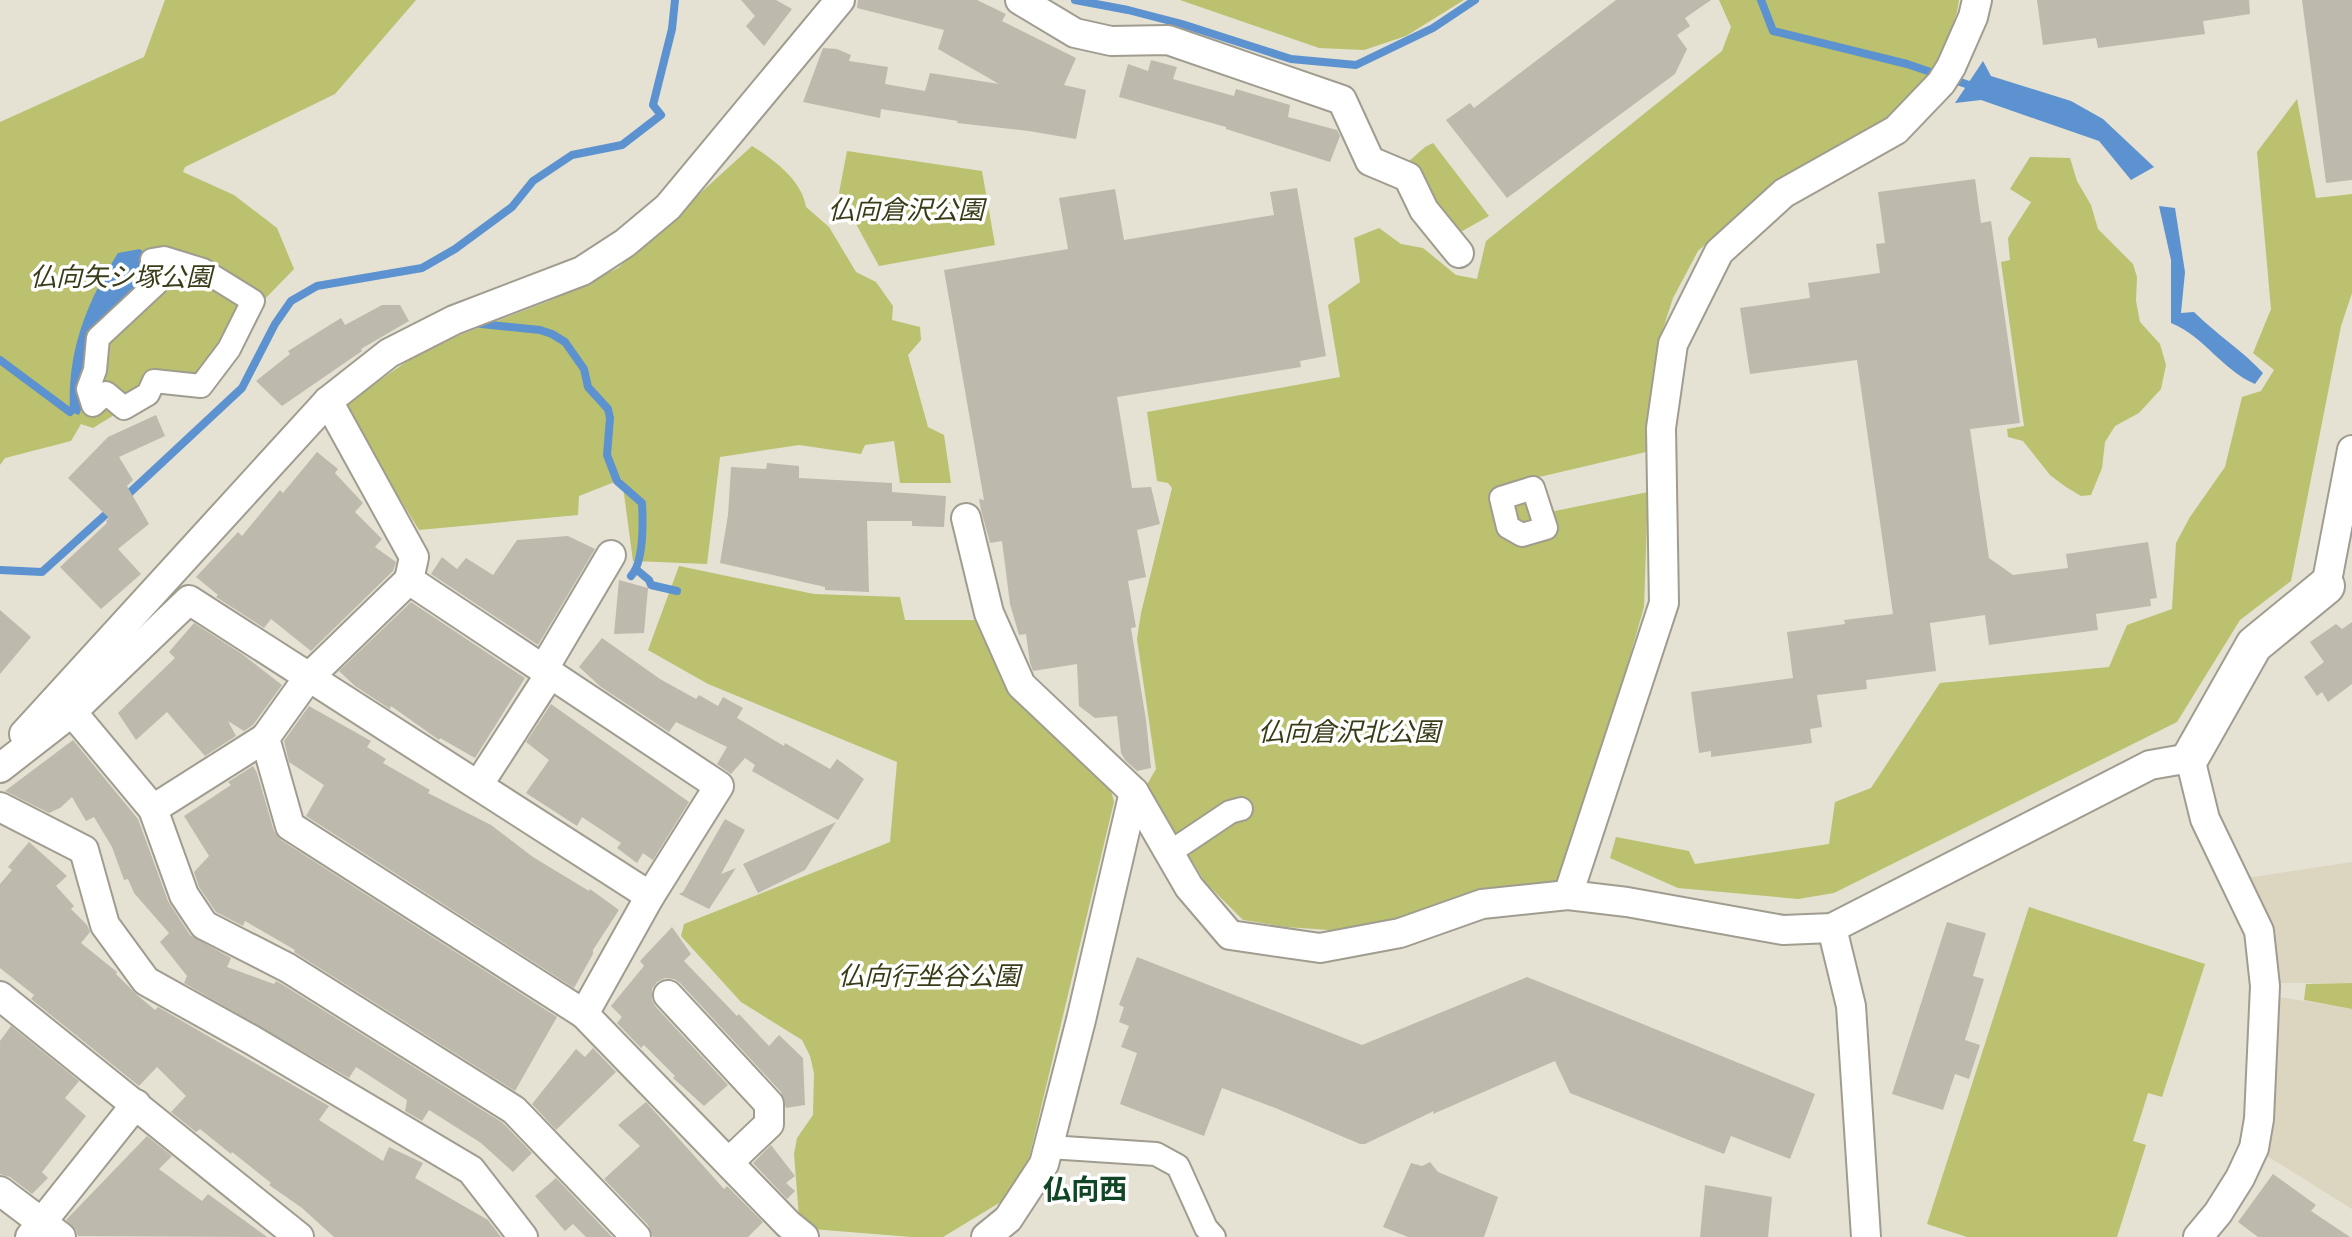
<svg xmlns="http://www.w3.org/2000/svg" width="2352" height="1237" font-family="'Zilla Slab','Noto Sans JP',serif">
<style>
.built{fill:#dcd6c1}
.green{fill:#bbc16e}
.water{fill:#5c92cf}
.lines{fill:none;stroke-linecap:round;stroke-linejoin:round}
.stream{stroke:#5c92cf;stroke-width:8}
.building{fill:#bdb9ac}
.pedestrian-casing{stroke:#a09c8f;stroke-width:26}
.minor-casing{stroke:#a09c8f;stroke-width:32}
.tertiary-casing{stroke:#a09c8f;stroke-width:40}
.pedestrian{stroke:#fff;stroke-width:22}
.minor{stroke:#fff;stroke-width:28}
.tertiary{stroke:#fff;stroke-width:36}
.labels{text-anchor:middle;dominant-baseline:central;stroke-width:7;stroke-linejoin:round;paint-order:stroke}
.park-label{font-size:26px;font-style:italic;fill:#393c17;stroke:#fff}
.neighbourhood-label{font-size:28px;font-weight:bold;fill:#104625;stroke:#fff}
</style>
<rect width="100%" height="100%" fill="#e5e1d3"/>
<g class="built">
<path d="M2352,862v121h-73l-10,-67 -23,-38z"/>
<path d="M2280,997l72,12v200l-85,-53 6,-33z"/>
</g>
<g class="green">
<path d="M165,0h251l-81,94 -150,73 -2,5 51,23 43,33 17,41 -34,35 -56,92 -56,-2 -55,34 -12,-4 -10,17 -66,17 -5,7v-343l144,-65z"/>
<path d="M1180,0h284l-58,36 -42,14 -45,-2z"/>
<path d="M1719,0h240l-2,12 -14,44 -24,32 -26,26 -103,62 -46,33 -46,42 -25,47 -13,40 -7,33 -7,81 -111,26 15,34 98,-20 -4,115 -71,247 -14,32 -202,46 -71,-5 -43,-7 -38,-38 -47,-77 -13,-17 11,-19 -19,-130 4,-26 31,-125 -4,-5 -11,-2 -10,-69 193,-35 -12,-72 32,-23 -6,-44 25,-10 22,16 22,4 33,27 21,4 9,-38 236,-190 9,-24z"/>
<path d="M2297,99l19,99 36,-4v99l-11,33 -50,255 -51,39 -63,102 -343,171 -36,6 -120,-11 -68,-30 6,-21 73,14 6,13 134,-20 6,-42 36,-14 69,-105 169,-16 18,-42 45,-16 4,-66 14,-26 35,-50 17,-70 19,-6 13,-21 -21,-17 18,-44 -14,-157z"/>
<path d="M1433,143l56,73 -32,18 -49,-72 17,-15z"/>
<path d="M752,146c21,13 50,34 54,61l23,20 27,45 20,10 17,24 -1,14 28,7 1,13 -13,15 20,72 16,8 7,48h-51l-6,-42 -29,4 -4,9 -62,-9 -79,12 -13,107 -74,-3 -11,-82 -43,17 -1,19 -159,15 -76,-124 83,-58 123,-47 69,-33z"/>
<path d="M847,151l135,20 13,74 -116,21 -40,-73z"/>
<path d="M2030,157l40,1 7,23 14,24 7,24 35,35 4,13 -1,24 4,21 20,22 6,21 -5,24 -22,24 -24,13 -10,16 -3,26 -11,27 -10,1 -15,-9 -16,-12 -27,-34 -15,-4 -1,-8 17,-3 -23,-164 9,-2 -2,-22 23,-36 -21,-13z"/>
<path d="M679,566l135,28 86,3 5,23h70l30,64 101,86 8,32 -85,356 -25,42 -61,37h-32l-99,-8 -13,-12 -5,-63 3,-16 16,-23 1,-42 -4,-17 -8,-16 -61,-38 -60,-66 3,-12 206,-82 7,-80 -189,-78 -60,-34z"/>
<path d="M2029,907l176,57 -43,133 -14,-4 -15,48 13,4 -29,92h-150l-40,-13z"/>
<path d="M2352,983v26l-48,-9 2,-16z"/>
</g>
<g class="water">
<path d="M1983,61l8,15 80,25 32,18 51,48 -23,13 -32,-39 -118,-41 -26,3z"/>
<path d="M2159,206l16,2 10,64 -4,41 13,-1c22,22 48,38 69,61l-8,11c-34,-15 -50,-47 -84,-61v-63z"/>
<path d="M140,249l12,11 4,24 -40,35 -37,96 -9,-3c-3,-60 16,-109 48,-159z"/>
</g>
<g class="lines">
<g class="stream">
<path d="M1075,0l53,10 54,14 109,35 65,6 77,-37 42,-28"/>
<path d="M1761,0l12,31 134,33 62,21"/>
<path d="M472,323l68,7 12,4 13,8 19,27 4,18 20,22 2,9 -3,37 10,26 25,22c1,19 2,59 -11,73"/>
<path d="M0,360l70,52"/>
<path d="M124,498l118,-110 33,-64 16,-23 26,-15 105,-18 33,-19 57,-42 21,-26 39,-26 50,-10 39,-30 -8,-10 19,-76 3,-29"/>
<path d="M0,570l42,2 72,-65"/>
<path d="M637,570l12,10 2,5 26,6"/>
</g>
</g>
<g class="building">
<path d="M741,0h35l16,9 -28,37 -18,-20 9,-10z"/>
<path d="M858,0h119l29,14 -4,7 74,37 -12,27 22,5 -10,49 -47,-8 -72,-8 1,-2 -77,-12 -1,9 -77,-16 20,-54 14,1 14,6 -2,6 39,6 -3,17 40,7 5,-18 69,11 -61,-35 6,-19 -87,-22z"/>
<path d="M1616,0h95l-26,18 5,8 -13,9 10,14 -12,25 -168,124 -61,-78 24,-17 4,5z"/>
<path d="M2037,0h212l1,14 -47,7 2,13 -107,14 -2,-10 -53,7z"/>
<path d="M2302,0h50v180l-26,3z"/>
<path d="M1151,60l26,7 -4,12 61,17 2,-7 54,16 -2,12 49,13 3,6 -10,26 -104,-33v-2l-107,-30 9,-33 20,7z"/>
<path d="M1975,179l6,44 10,-2 29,202 -50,6 19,129 24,17 55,-7 -2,-14 82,-12 9,56 -7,1 1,7 -55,8 2,16 -109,15 -4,-30 -55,8 6,48 -70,9 1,9 -50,6 5,32 -12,2 2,14 -101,14v-6l-12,2 -8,-61 102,-14 -6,-46 58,-8 -1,-4 49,-6 -36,-254 -107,14 -10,-66 70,-10 -2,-15 72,-10 -4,-29 9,-1 -7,-51z"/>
<path d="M1297,188l29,168 -26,5 1,6 -184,30 15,91 19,-1 9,37 -23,6 9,47 -18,4 8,46 -5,1 15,92 5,48 -14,3 -12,-11 -4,-7 -4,-37 -22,2 -16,-12 -2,-42 -44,7 -3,-8 -4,-29 -7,1 -9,-31 -8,-63 -12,2 -9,-33 -2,-11 5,1 -40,-230 124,-21 -9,-51 56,-9 9,51 150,-25 -4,-23z"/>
<path d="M382,305h18l9,16 -48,28 1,2 -80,55 -26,-25 34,-27 -2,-3 53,-33 4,7z"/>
<path d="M156,415l9,21 -46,21 14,23 -6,6 22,38 -31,25 23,25 -40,35 -41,-42 47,-44 -1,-2 3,-3 -41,-40 40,-41z"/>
<path d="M317,452l21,17 -3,4 28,30 -8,9 27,27 -7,8 21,15 -3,9 -82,80 -40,-32 -7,9 -48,-31 2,-2 -22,-18 42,-45 4,4 38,-46 3,3z"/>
<path d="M767,463l32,3v12l93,5v9l54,4 -2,31 -32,-1v-5h-45l2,71 -44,-2v-3l-105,-24 8,-48 3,-48 35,2z"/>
<path d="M568,536l27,13 -57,96 -107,-71 11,-17 15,12 9,-11 27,17 24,-35z"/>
<path d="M619,580l29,8 -4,45 -30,1z"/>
<path d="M411,602l114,76 -50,80 -35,-20 -1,2 -48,-34 -1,3 -35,-23 -16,-15z"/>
<path d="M0,610l31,27 -31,37z"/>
<path d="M2352,622v62l-24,18 -6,-10 -5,4 -13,-19 20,-15 -14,-20 26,-18 6,5z"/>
<path d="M194,623l48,31 40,31 -29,40 -9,6 -16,-10 8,15 -31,20 -38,-44 -31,28 -18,-27 57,-55 -6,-6z"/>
<path d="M602,638l58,41 36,20 3,-4 19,11 5,-9 20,11 -6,10 47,28 1,-3 45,26 7,-10 27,20 -26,41 -86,-49 3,-6 -10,-7 -14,16 -14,-10 10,-17 -51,-25 -7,10 -68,-45 -22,-20z"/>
<path d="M551,704l138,98 -36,58 -10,-7 -6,10 -20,-15 4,-5 -39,-26 -5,9 -51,-33 23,-33 -23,-18z"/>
<path d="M309,706l62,35 -4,6 19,12 -3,4 47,27 -2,3 63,32 42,32 56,34 1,-2 29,21 -26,40v4l-19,34 -268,-172 18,-31 -35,-23 -5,-21z"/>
<path d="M73,740l65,79 30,82 22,34 41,23 -4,9 47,17 2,-3 4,2 223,140 29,30 -19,19 -32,-29 -52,-33 -7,11 -17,-10 2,-11 -51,-33 -7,11 -165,-95 3,-7 -27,-34 9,-9 -35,-40 -6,-14 -4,1 -12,-33 -18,-30 -8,4 -14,-24 -12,11 -11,5 -44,-22z"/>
<path d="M253,766l4,7 17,58 7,9 276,177 -42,74 -221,-139 1,-2 -50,-29 -2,5 -27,-14 -17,-25 -5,-15 15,-16 -25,-40 47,-31 -3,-3z"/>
<path d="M725,819l20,11 -24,44 15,-6 -27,41 -30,-15 4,-2z"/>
<path d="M836,822l-31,48 -47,23 -15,-29z"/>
<path d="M29,842l38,34 -11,10 18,20 -3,3 16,16 3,7 -9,11 36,29 -1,2 21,21 18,15 3,-3 171,99 -10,14 64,41 6,-14 34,16 -8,15 73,42 13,17h-167l-32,-29 -33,-23 2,-2 -39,-31 -1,2 -31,-25 -4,3 -25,-20 15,-16 -29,-29 -18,19 -108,-87 3,-4 -34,-27v-84l12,-14 -4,-3z"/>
<path d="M1947,922l39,11 -13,43 11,3 -19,61 15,5 -11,34 -14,-5 -12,36 -51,-16z"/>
<path d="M672,927l19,27 -7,7 53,55 2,-2 30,32 10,-11 24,23 2,47 -19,3 -5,-16 -101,-109 -6,-4 -9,-1 -8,4 -5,7v11l4,7 72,78 -24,21 -31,-28 2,-2 -31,-31 -3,3 -24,-25 5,-6 -11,-11 33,-40 -4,-5z"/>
<path d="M1137,957l225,88 165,-68 288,117 -25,65 -59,-23 -7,18 -154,-61 -15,-32 -122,53 1,-3 -69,33h-5l-87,-37 -51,-19 -18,48 -84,-32 17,-51 -16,-6 8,-21 -10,-4 5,-15 -5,-2z"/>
<path d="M11,1026l68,55 -14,17 21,18 -44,56 6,6 -16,16 -22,-17 -10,-3v-133z"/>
<path d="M593,1048l23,24 -60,58 -24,-26 44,-55 9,8z"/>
<path d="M646,1102l78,87 3,-3 36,36 -15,15h-95l-5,-12 -44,-46 36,-33 -22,-21z"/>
<path d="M147,1136l25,20 -13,13 43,32 6,-7 59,43 -189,-1 -2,-6 -10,-10z"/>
<path d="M771,1145l24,31 -9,7 9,8 -8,8 -34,-36z"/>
<path d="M1430,1162l8,10 60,25 -14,40h-76l-25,-10 28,-64 11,3z"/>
<path d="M2273,1174l43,31 -5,6 39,26h-92l-20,-15z"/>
<path d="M556,1178l56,59h-26l-13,-13 -8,7 -30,-35z"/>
<path d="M1705,1185l67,12 -4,40h-68z"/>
</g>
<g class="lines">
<defs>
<g id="pedestrian">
<path d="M164,258l39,12 50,31 -24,48 -28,37 -47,-5 -6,13 -24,14 -18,-15 -13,12 -5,-16 7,-19 3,-32 58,-54 -4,-24z"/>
<path d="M1533,488l13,40 -24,7 -14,-8 -7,-29z"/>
<path d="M1169,853l61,-41 11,-3"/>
<path d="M1049,1147l107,7 22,12 28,62 8,9"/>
</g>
<g id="minor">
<path d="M1020,0l55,33 36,8 57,-1 174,60 28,61 38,16 16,33 35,43"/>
<path d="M328,401l86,156 -5,23"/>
<path d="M966,518l23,95 32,72 113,107 55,95 41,48 90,13 80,-15 82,-29 86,-9 59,7 156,28 49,-2 318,-163 40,-7 15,61 54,112 6,55 -6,133 -5,29 -14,30 -22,35 -20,24"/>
<path d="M2326,586l26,-136"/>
<path d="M543,670l68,-115"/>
<path d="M72,712l81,97 31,86 20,30 84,43 226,142 122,127"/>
<path d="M24,734l304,-333 61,-48 65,-33 128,-49 43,-28 43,-36 172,-207"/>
<path d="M0,768l72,-56 117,-112 461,296 -66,118 204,210 16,13"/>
<path d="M479,784l71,-110"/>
<path d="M0,807l84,43 21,75 41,56 106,59 219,130 52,67"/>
<path d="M153,809l112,-71"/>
<path d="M1568,895l96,-292 -3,-175 12,-84 46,-92 65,-59 112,-63 45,-47 10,-16 22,-50 4,-17"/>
<path d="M1832,928l19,78 15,231"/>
<path d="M668,995l101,109v20l-40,38"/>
<path d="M0,996l299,241"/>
<path d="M584,1014l-294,-188 -25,-88 43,-60 101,-98 310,206 -69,110"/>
<path d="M0,1191l61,46"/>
<path d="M30,1237l106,-133"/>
<path d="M986,1237l22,-18 36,-55 37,-144 53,-228"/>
</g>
<path id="tertiary" d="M2190,758l64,-113 72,-59"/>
</defs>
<use href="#pedestrian" class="pedestrian-casing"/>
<use href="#minor" class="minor-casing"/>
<use href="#tertiary" class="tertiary-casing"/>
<use href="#pedestrian" class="pedestrian"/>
<use href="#minor" class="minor"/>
<use href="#tertiary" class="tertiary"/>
</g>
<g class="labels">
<g class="park-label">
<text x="906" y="210">仏向倉沢公園</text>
<text x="121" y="277">仏向矢シ塚公園</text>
<text x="1349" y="732">仏向倉沢北公園</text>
<text x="929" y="976">仏向行坐谷公園</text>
</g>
<g class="neighbourhood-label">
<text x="1085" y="1189">仏向西</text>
</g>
</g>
</svg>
